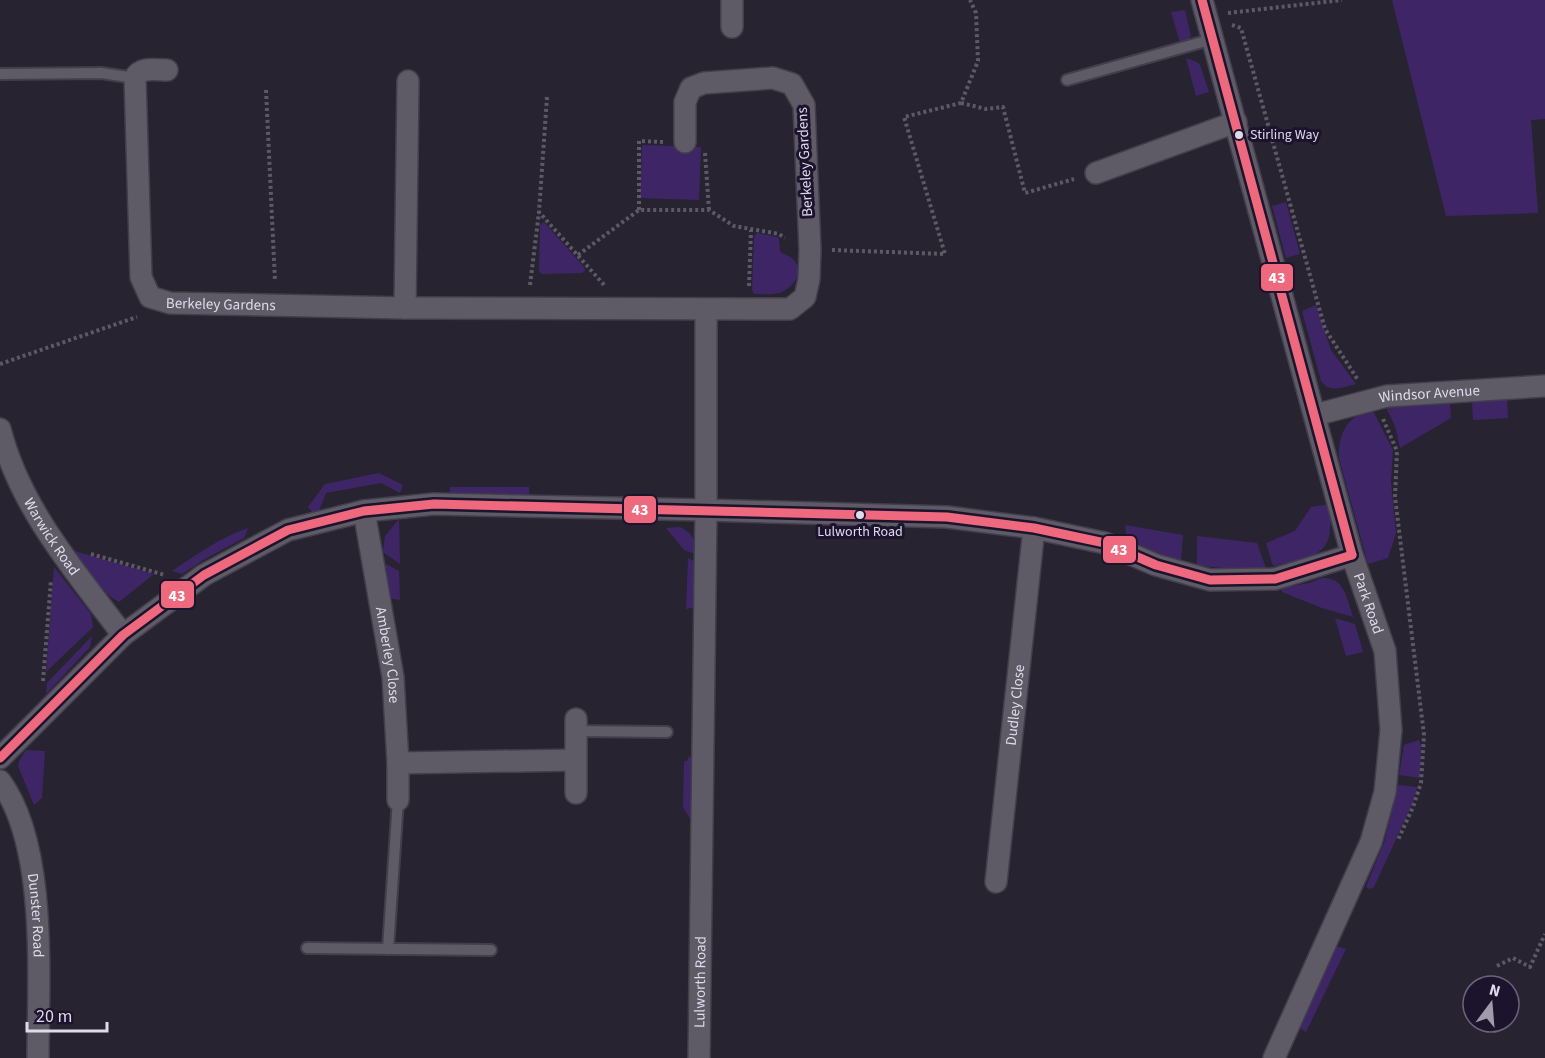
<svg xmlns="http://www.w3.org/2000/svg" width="1545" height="1058" font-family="'Source Sans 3',sans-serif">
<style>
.green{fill:#3e2666}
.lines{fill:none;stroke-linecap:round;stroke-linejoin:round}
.service-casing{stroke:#423e4b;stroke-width:14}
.minor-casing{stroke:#423e4b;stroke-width:24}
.path{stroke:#5d5a65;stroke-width:4;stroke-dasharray:3 3;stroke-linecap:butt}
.service{stroke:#5e5b67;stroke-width:10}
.minor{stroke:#5e5b67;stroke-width:21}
.bus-1-casing{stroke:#1c132d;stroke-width:14}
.bus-1{stroke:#ef697e;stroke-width:9}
.bus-dot{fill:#dfdbed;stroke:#1c132d;stroke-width:2}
.labels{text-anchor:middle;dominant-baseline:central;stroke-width:6;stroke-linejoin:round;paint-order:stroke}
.bus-label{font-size:14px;fill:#dfdbed;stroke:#1c132d;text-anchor:start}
.street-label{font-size:15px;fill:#dfdbed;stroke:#1c132d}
.line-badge{stroke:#1c132d;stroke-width:2}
.badge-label{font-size:16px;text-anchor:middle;font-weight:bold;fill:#fff}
</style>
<rect width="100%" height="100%" fill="#272331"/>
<g class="green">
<path d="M1392,0h153v119l-14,1 7,93 -92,3z"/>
<path d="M1185,10l6,26 -10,10 -10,-34z"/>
<path d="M1186,58l11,4 3,3 9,27 -13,4z"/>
<path d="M642,145l59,2 -2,53 -59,-2z"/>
<path d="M1286,202l14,52 -14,4 -14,-52z"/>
<path d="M544,222l40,45 1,4 -3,2 -39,1 -4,-2 1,-47z"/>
<path d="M757,233l16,3 6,2 1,14c6,3 13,5 16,11 8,12 -6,27 -17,30 -8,2 -17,1 -25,1l-2,-4 2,-53z"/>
<path d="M1316,305l15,45 25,34c-13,3 -26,10 -35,-3l-19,-70z"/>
<path d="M1507,399l1,19 -35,2 -1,-19z"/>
<path d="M1450,403l1,15 -51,30 -5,-22 -9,-19z"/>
<path d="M1372,409l21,41 -2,32 5,51 -8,25 -20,6 -29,-106c-1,-24 8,-42 33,-49z"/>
<path d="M379,473l24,12 -3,8 -19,-10 -55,10 -7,18 -6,2 -5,-6 17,-23z"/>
<path d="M450,487h79v9l-79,-1z"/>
<path d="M1330,504c2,8 1,15 0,24 0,31 -32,32 -57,38l-7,-23 29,-12 16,-24z"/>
<path d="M399,519l1,45 -17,-12 2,-16z"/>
<path d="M1125,525l58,10 -2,26 -8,-1 -46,-20z"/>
<path d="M680,527c14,7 15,13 18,28l-14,-5 -18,-22z"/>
<path d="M248,528l-4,10 -39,21 -23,15 -10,-3c24,-16 49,-34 76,-43z"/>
<path d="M1197,536l60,7 9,25 -26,1 -43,-3z"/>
<path d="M74,551l80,23 -35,28c-20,-11 -32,-33 -45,-51z"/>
<path d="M688,558l10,5 -2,44 -10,2z"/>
<path d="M384,563l15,8 1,29 -12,-2 -5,-22 4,-5z"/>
<path d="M54,567l37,47 2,13 -47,45z"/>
<path d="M1322,578c23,-1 25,21 31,39l-31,-9 -40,-16v-4l27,-5z"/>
<path d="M1335,618l20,6 8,28 -17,4z"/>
<path d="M92,636l-2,11 -44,47 1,-11z"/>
<path d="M1419,740l2,6 -1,32 -21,-3 5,-30z"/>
<path d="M26,750l19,1 -3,47 -8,7 -16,-39 1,-5z"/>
<path d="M689,756l4,2v66l-10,-17 1,-46h3z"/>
<path d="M1398,785l19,2 -3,13 -40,87 -4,2 -4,-2 19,-47z"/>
<path d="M1336,946l10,3 -40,83 -7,-4z"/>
</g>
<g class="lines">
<defs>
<g id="service">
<path d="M0,74l101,-1 34,5"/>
<path d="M1067,80l146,-41"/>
<path d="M576,731l91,1"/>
<path d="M307,948l184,2"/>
<path d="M388,949l10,-149"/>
</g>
<g id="minor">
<path d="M732,0v27"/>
<path id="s1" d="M1202,0l150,555 33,96 6,79 -6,62 -14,50 -97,216"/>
<path id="s2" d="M167,70c-11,0 -27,-4 -32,8l6,199 9,20 20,6 235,5 385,1 15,-12 4,-18 1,-29 -6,-145 -12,-21 -19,-6 -69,5 -13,5 -6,14v40"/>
<path d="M1096,173l140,-51"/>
<path d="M405,308l3,-227"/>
<path id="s3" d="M1315,415l72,-19 158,-10"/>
<path id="s4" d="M0,429c20,79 75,142 123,206"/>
<path id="s5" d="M364,511l29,166 5,86v37"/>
<path d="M0,758l123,-123 81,-60 84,-45 76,-19 70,-7 272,6 241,7 87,11 71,15 51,22 54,15 65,-1 77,-24"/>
<path d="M398,763l178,-3"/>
<path id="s6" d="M0,781c48,65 38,198 38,277"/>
<path d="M576,793v-74"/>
<path id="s7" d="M996,882l38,-354"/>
<path id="s8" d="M699,1058l7,-548v-200"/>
</g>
</defs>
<use href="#service" class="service-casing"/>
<use href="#minor" class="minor-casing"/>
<g class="path">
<path d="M1228,13l114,-13"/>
<path d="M1232,25l9,3 84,301 33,51"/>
<path d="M266,90l9,191"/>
<path d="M547,97l-8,115 66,74"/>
<path d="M961,103l25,6 17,-2 22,86 49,-14"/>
<path d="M705,153l4,57"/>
<path d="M639,210v-69l24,1"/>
<path d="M832,250l113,4 -41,-137 57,-14 17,-42 -2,-48 -6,-13"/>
<path d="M578,255l61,-45h70l25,16 45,8 6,4"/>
<path d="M530,285l9,-73"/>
<path d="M749,286l2,-56"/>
<path d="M0,364l137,-47"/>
<path d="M1383,419l14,32 -2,46 29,238 -3,48 -8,24 -15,33"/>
<path d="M91,554l74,21"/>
<path d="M43,681l8,-101"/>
<path d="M1497,966l16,-8 17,9 15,-33"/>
</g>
<use href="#service" class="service"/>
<use href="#minor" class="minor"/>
<defs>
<g id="bus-1">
<path d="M1202,0l150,555"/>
<path d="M0,758l123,-123 81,-60 84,-45 76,-19 70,-7 513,13 87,11 71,15 51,22 54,15 65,-1 77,-24"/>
</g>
</defs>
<use href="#bus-1" class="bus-1-casing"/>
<use href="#bus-1" class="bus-1"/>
</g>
<g class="bus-dot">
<circle cx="1239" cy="135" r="5"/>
<circle cx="860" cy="515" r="5"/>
</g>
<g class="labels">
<g class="bus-label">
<text x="1250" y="135">Stirling Way</text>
<text x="860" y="532" text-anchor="middle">Lulworth Road</text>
</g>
<g class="street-label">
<text transform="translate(805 162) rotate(-93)">Berkeley Gardens</text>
<text stroke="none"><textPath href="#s2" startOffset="328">Berkeley Gardens</textPath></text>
<text stroke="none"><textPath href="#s3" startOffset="117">Windsor Avenue</textPath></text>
<text stroke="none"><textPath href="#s4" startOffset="120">Warwick Road</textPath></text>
<text stroke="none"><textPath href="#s1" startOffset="626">Park Road</textPath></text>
<text stroke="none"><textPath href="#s5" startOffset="146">Amberley Close</textPath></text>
<text stroke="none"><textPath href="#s7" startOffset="178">Dudley Close</textPath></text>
<text stroke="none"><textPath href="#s6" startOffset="141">Dunster Road</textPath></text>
<text stroke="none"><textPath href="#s8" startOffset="76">Lulworth Road</textPath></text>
</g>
</g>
<g class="line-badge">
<rect x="1260" y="263" width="34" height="29" rx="6" fill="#ef697e"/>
<rect x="623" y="495" width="34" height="29" rx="6" fill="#ef697e"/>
<rect x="1102" y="535" width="35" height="29" rx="6" fill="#ef697e"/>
<rect x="160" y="580" width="35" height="29" rx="6" fill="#ef697e"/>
</g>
<g class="badge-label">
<text x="1277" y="283">43</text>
<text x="640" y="515">43</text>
<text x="1119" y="555">43</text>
<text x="177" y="601">43</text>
</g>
<g transform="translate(1491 1004) rotate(16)"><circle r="28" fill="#1c132d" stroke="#6a637a" stroke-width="1.5"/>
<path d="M0-4.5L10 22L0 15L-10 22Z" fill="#9f9bab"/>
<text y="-9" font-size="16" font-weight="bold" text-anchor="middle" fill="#dfdbed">N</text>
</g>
<path d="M27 1022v9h80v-9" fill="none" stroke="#dfdbed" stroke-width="3"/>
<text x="36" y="1022" font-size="18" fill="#dfdbed" stroke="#1c132d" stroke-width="4.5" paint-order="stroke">20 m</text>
</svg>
